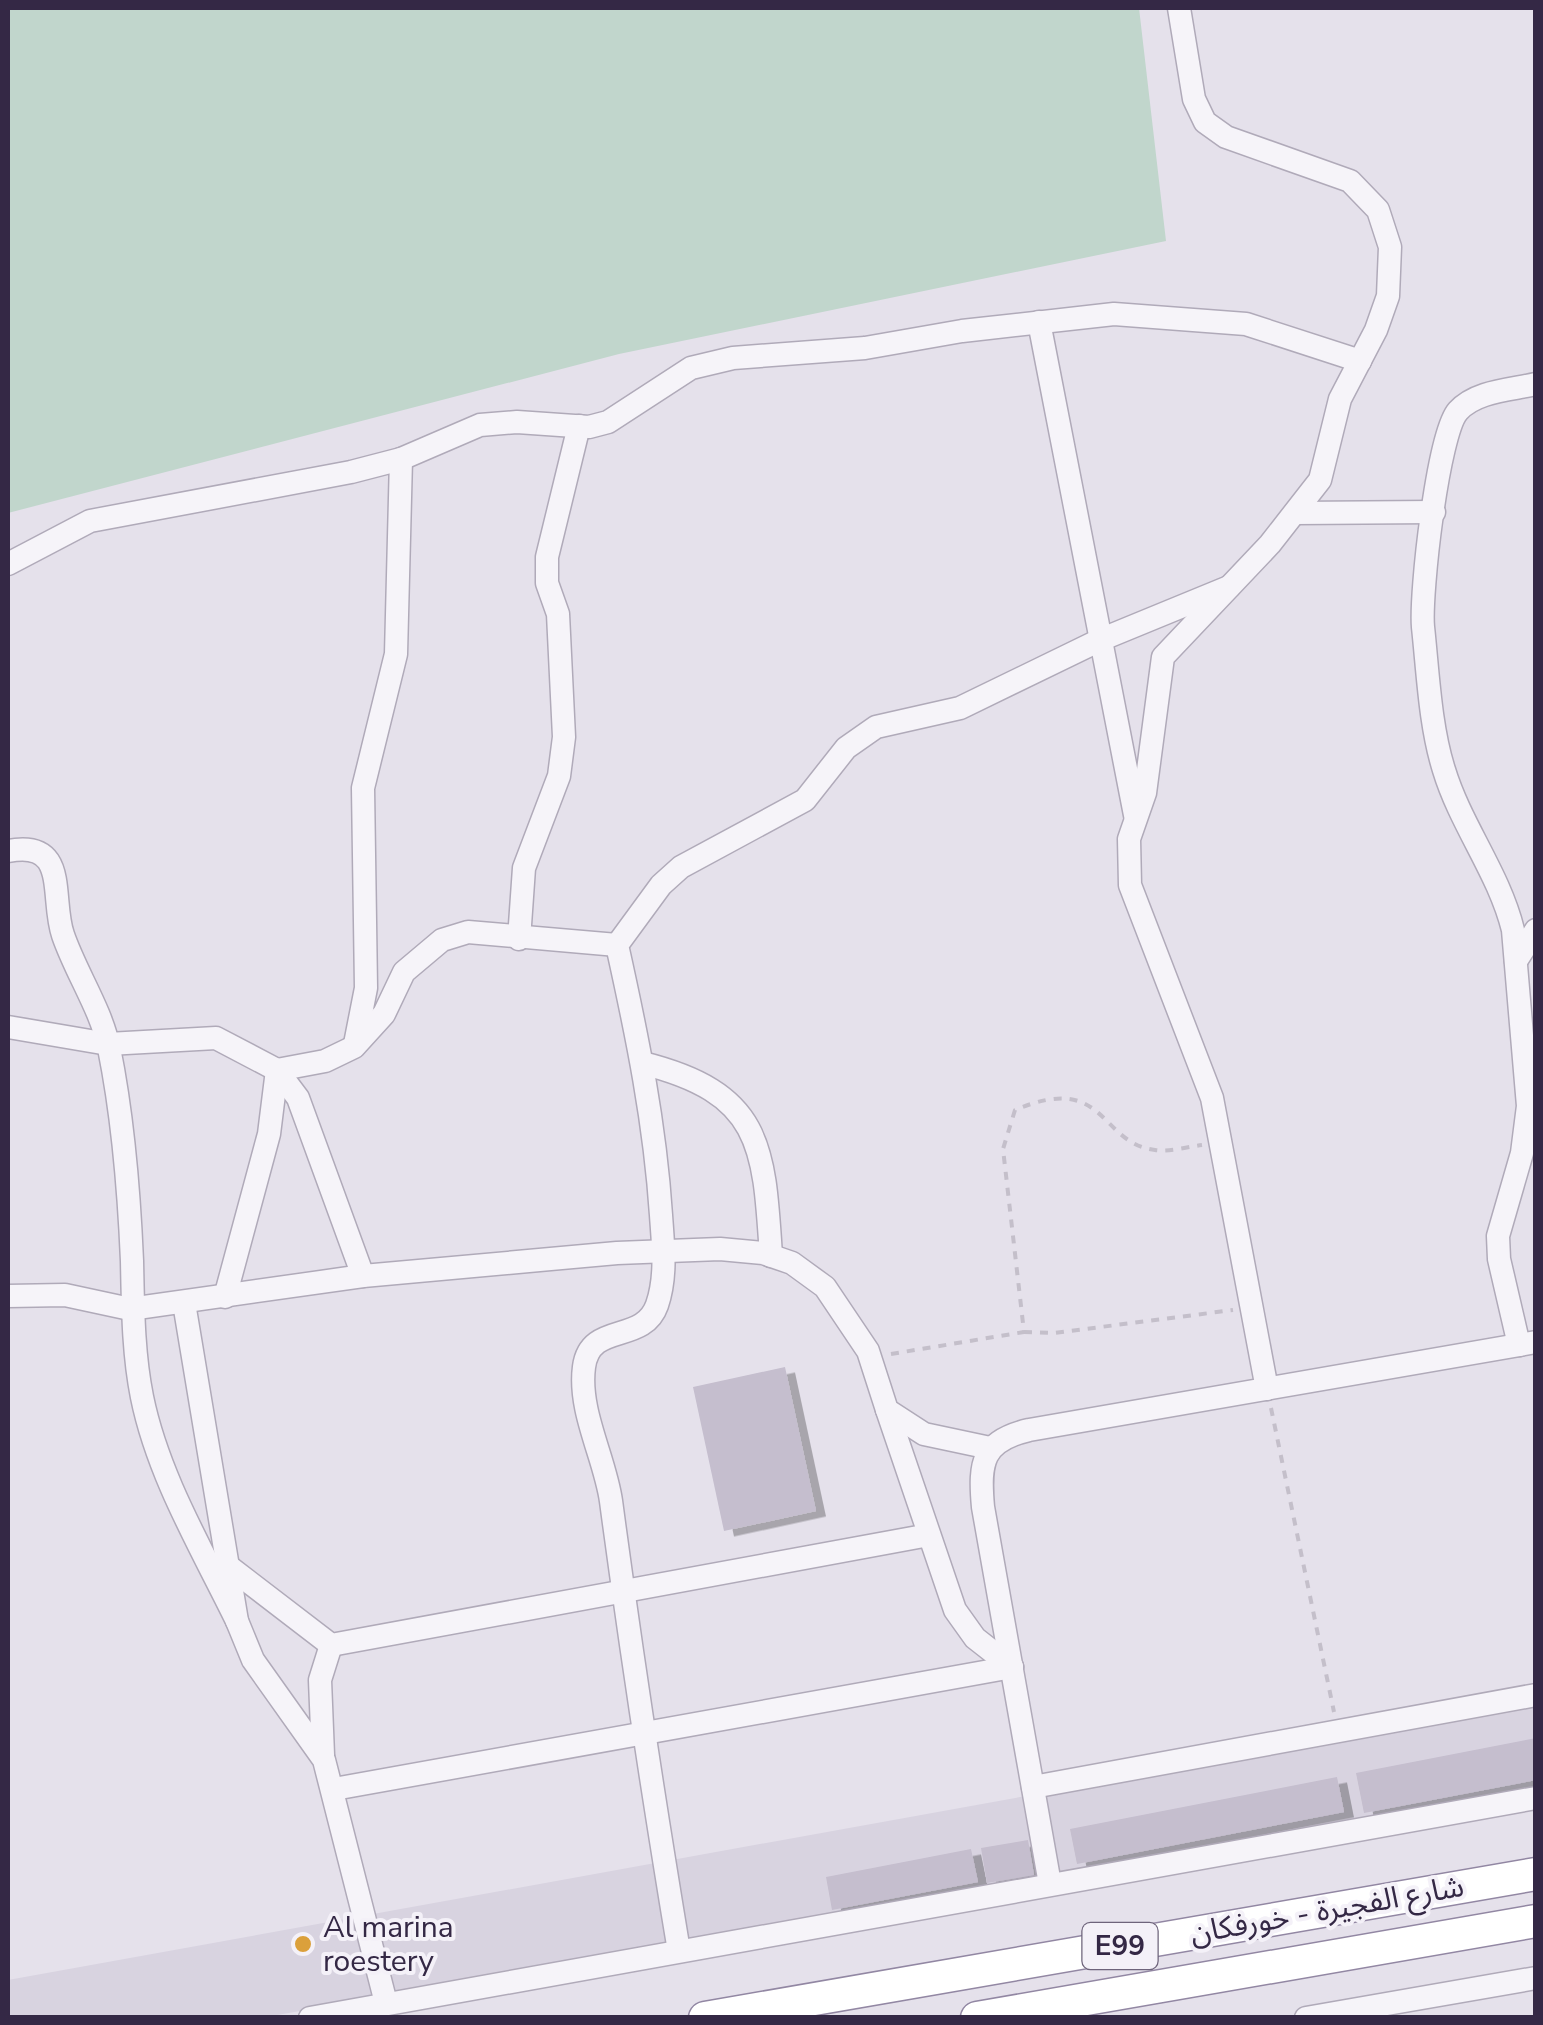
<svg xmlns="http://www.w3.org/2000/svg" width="1543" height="2025" font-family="'Nunito Sans','Noto Sans Arabic',sans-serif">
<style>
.built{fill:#d8d3e0}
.green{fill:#c1d6cc}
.building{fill:#c5bece;filter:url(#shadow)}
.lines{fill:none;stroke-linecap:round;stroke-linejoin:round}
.minor-casing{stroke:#b0aab9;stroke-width:25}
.highway-casing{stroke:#9287a3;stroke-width:35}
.path{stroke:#c4bfca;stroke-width:4;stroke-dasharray:8 8;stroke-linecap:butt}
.minor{stroke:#f6f4f9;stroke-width:22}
.highway{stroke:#fff;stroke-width:32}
.poi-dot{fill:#dba03b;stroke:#f4f1f8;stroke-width:4}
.labels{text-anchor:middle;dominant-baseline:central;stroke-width:8;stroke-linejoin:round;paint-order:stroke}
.shield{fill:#f4f1f8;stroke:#6e647b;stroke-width:2.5}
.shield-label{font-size:28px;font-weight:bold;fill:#342845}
.street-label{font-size:30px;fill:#342845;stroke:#f4f1f8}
.poi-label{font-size:30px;fill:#342845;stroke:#f4f1f8;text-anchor:start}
</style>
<defs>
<filter id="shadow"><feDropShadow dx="10" dy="5.5" stdDeviation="0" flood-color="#0004"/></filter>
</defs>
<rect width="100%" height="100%" fill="#e5e1eb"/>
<path class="built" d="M1535,1704v89l-1269,224 -258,1v-38z"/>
<path class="green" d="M8,8h1131l27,233 -547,113 -611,159z"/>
<g class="building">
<path d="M785,1367l31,144 -92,20 -31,-144z"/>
<path d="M1536,1738v42l-172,33 -8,-40z"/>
<path d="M1337,1777l7,35 -267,52 -7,-35z"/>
<path d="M1028,1840l6,35 -47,8 -6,-35z"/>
<path d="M971,1849l7,33 -146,28 -6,-33z"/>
</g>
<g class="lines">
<defs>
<g id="minor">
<path d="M1179,8l15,91 11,23 21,15 124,44 28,29 12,37 -2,49 -12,34 -36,69 -20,81 -50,64 -107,113 -18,136 -16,46 1,46 82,213 55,291"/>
<path d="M1039,322l96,493"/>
<path d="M1295,513l139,-1"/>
<path d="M8,564l82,-43 261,-49 50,-13 79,-34 37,-3 72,5 19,-5 83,-54 42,-10 132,-10 97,-17 152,-17 132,10 114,37"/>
<path d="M8,851c62,-12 42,47 55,84 13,38 38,74 46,113 14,69 20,142 23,213 1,45 1,91 10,136 16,79 60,152 95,224"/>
<path d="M519,939l5,-71 35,-92 5,-39 -6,-123 -11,-31v-26l32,-131"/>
<path d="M1516,961l20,-31"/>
<path d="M8,1027l100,17 108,-6 61,32 21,28 65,178"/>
<path d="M355,1044l11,-56 -3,-200 33,-134 5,-195"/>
<path d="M642,1063c120,30 122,82 129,193"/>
<path d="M8,1296l57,-1 65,14 233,-33 254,-23 103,-4 43,4 29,10 33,24 43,64 19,59 37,24 66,14"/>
<path d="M225,1297l44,-163 8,-64 48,-9 29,-14 30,-33 20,-42 38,-32 26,-8 149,13"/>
<path d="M184,1303l53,318 16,39 71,100 62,243"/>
<path d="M1519,1345l-20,-86 -1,-23 24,-83 6,-47 -15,-176c-14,-57 -52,-104 -69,-160 -14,-44 -16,-97 -21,-143 -3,-33 15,-194 35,-216 18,-20 52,-21 78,-27"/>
<path d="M887,1410l68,200 20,28 37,29"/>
<path d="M228,1566l103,79 598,-110"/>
<path d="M323,1755l-3,-75 11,-35"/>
<path d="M1033,1787l503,-92"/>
<path d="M334,1789l678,-122"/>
<path d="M1050,1884l-67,-377c-4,-45 -1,-66 46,-77l507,-88"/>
<path d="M679,1951c-25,-150 -48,-300 -68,-450 -6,-43 -33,-90 -27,-134 6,-46 59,-22 73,-62 10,-29 6,-60 4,-90 -6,-92 -24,-180 -44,-270l44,-60 20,-18 124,-67 41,-52 30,-21 84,-19 140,-68 129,-53"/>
<path d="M310,2018l1226,-220"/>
<path d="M1306,2018l230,-40"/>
</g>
<g id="highway">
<path d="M705,2018l831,-144"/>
<path d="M977,2018l559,-97"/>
</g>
</defs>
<use href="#minor" class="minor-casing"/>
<use href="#highway" class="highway-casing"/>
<g class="path">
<path d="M1024,1332l30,1 179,-23"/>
<path d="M891,1354l133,-22 -21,-183 12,-39c92,-39 83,33 140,40 14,2 32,-3 47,-5"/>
<path d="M1271,1408l63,304"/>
</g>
<use href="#minor" class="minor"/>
<use href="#highway" class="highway"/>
</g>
<circle class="poi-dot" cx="303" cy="1944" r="10"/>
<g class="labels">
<rect class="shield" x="1082.5" y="1923" width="75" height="46" rx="8"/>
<g class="shield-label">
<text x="1120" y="1946">E99</text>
</g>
<g class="street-label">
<text transform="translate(1327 1910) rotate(-10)">شارع الفجيرة - خورفكان</text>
</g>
<g class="poi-label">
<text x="323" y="1927">Al marina<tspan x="323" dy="34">roestery</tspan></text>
</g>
</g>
<rect width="1543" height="2025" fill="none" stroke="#342845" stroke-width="20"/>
</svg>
